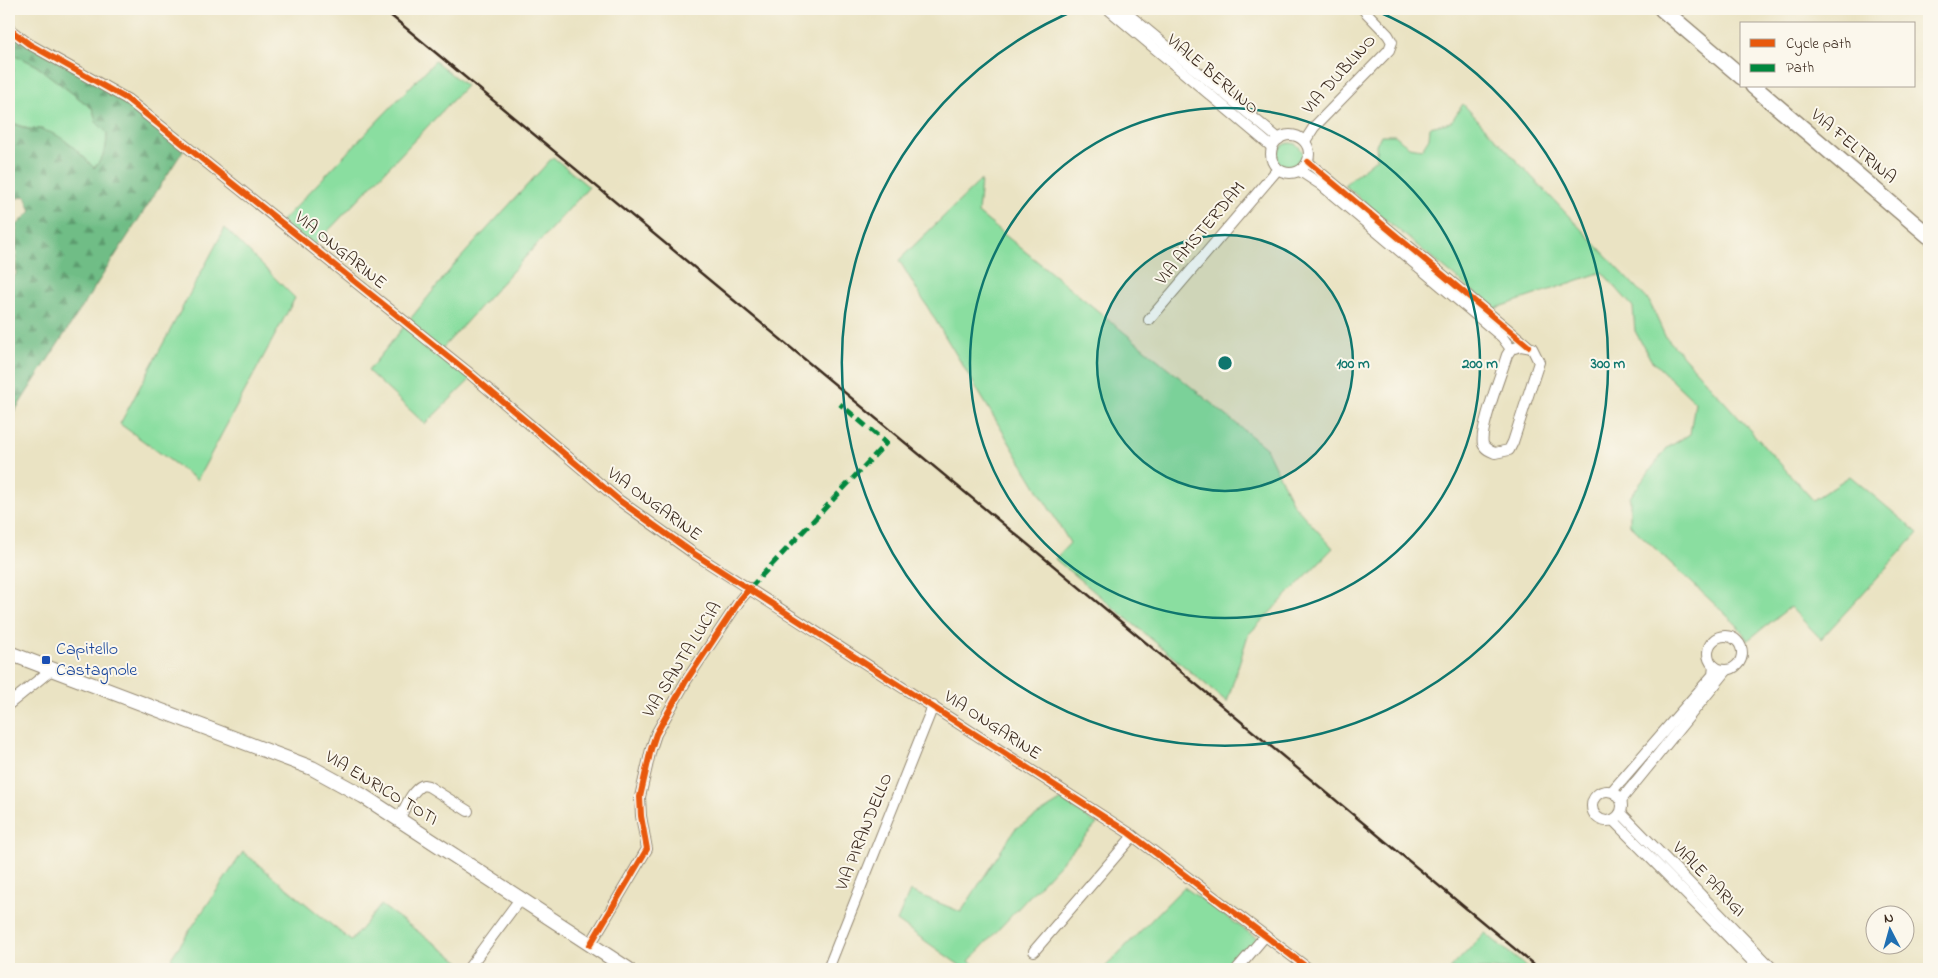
<svg xmlns="http://www.w3.org/2000/svg" width="1938" height="978" font-family="'Indie Flower',sans-serif">
<style>
.grass{fill:#8adea0;stroke:#62845f}
.forest{fill:url(#forest-firs);stroke:#557452}
.lines{fill:none;stroke-linecap:round;stroke-linejoin:round}
.street-casing{stroke:#928670;stroke-width:12}
.secondary-casing{stroke:#928670;stroke-width:16}
.primary-casing{stroke:#928670;stroke-width:18}
.street{stroke:#fff;stroke-width:10}
.secondary{stroke:#fff;stroke-width:14}
.primary{stroke:#fff;stroke-width:15}
.rail{stroke:#3b2a1e;stroke-width:2.5}
.quiet{stroke:#00873e;stroke-width:5;stroke-dasharray:10 5;stroke-linecap:butt}
.cycleway-casing{stroke:#fbf7ec;stroke-width:9}
.cycleway{stroke:#e8590c;stroke-width:6}
.ring{fill:none;stroke:#0f766e;stroke-width:2.5}
.transit-dot{fill:#1a4fb4;stroke:#fbf7ec;stroke-width:2}
.labels{text-anchor:middle;dominant-baseline:central;stroke-width:4;stroke-linejoin:round;paint-order:stroke}
.street-label{font-size:18px;fill:#3b2a1e;stroke:#fbf7ec}
.transit-label{font-size:18px;fill:#164399;stroke:#fbf7ec;text-anchor:start}
.centre{fill:#0f766e;stroke:#fbf7ec;stroke-width:2.5}
.ring-label{font-size:15px;text-anchor:middle;font-weight:bold;fill:#0f766e;stroke:#fbf7ec;stroke-width:4;stroke-linejoin:round;paint-order:stroke}
</style>
<defs>
<pattern id="forest-firs" width="22" height="20" patternUnits="userSpaceOnUse" patternTransform="scale(1.25)"><rect width="22" height="20" fill="#6fbd86"/><path d="M5 1l3.5 6h-7zM16 11l3.5 6h-7z" fill="#5c9a6d"/></pattern>
</defs>
<rect width="100%" height="100%" fill="#fbf7ec"/>
<filter id="ink" filterUnits="userSpaceOnUse"><feTurbulence type="fractalNoise" baseFrequency=".02" numOctaves="2"/><feDisplacementMap in="SourceGraphic" scale="10" xChannelSelector="R" yChannelSelector="G"/><feConvolveMatrix kernelMatrix="1 2 1 2 8 2 1 2 1" color-interpolation-filters="sRGB"/></filter>
<filter id="wash" filterUnits="userSpaceOnUse"><feTurbulence type="fractalNoise" baseFrequency=".0096" numOctaves="4" result="noise"/><feDisplacementMap in="SourceGraphic" scale="20" xChannelSelector="R" yChannelSelector="G"/><feGaussianBlur stdDeviation="1.12" result="paint"/><feColorMatrix in="noise" values="0 0 0 0 0 0 0 0 0 0 0 0 0 0 0 0 0 1.4 0 .05"/><feComposite in="paint" operator="in"/></filter>
<g filter="url(#wash)">
<rect width="100%" height="100%" fill="#eae3c3"/>
<g class="grass">
<path d="M9,49l4,5 21,10 59,45 3,13 11,11c0,15 -2,23 -13,35l-14,-15 -38,-24h-14l-14,-6h-5v-29l5,-25 -5,-3z"/>
<path d="M435,61l31,25 -157,165 -32,-25z"/>
<path d="M1463,104l186,197 16,35 148,164 37,-24 68,57 -97,106 -31,-32 -42,33 -11,-15 -107,-100v-28l37,-49 23,-14 5,-32 -44,-42 -16,-29 -2,-24 -31,-35 -108,37 -150,-124 33,-27 -1,-13 5,-10h14l14,12 13,2 7,-11 1,-11 21,-5z"/>
<circle cx="1290" cy="156" r="13"/>
<path d="M553,157l36,30 -150,165 32,27 -46,45 -57,-53 86,-106z"/>
<path d="M981,180l-3,33 288,235 27,56 40,44 -85,87 -21,67 -172,-143 15,-16 -171,-283z"/>
<path d="M225,228l70,70 -98,182 -77,-56z"/>
<path d="M1062,800l35,24 -128,137 11,7 -1,1h-14l-68,-48 13,-30 51,21 54,-83z"/>
<path d="M243,852l108,89 30,-36 85,61 -3,3h-279l-13,-11z"/>
<path d="M1184,887l77,54 -30,28h-128z"/>
<path d="M1485,933l44,36h-79z"/>
</g>
<path class="forest" d="M9,32l81,40 30,23 64,54 -175,271v-134l7,-12 1,-49 14,-14 -6,-15 -14,4 -2,2v-79c7,0 11,4 18,6 5,1 11,-1 16,1 21,5 37,23 51,38 11,-12 13,-20 13,-35l-11,-11 -3,-13 -59,-45 -21,-10 -4,-5z"/>
</g>
<g filter="url(#ink)">
<g class="lines">
<defs>
<g id="street">
<path d="M1108,9l164,138"/>
<path d="M1122,9l157,130"/>
<path d="M9,29l20,15 98,55 342,274 151,128 73,52 436,280 180,136"/>
<circle cx="1290" cy="154" r="19"/>
<path d="M1305,141l9,-14 75,-77 3,-8 -4,-7 -25,-26"/>
<path d="M1308,162l220,184"/>
<path d="M1300,171l20,13 182,153 9,12"/>
<path d="M1149,320l129,-151"/>
<path d="M1521,346l11,2 7,14 -26,80 -4,8 -14,3c-5,-2 -10,-4 -12,-9 -4,-15 19,-72 24,-89l4,-6z"/>
<circle cx="1725" cy="653" r="17"/>
<path d="M9,704l42,-34"/>
<circle cx="1607" cy="806" r="15"/>
<path d="M1612,791l101,-116 1,-9"/>
<path d="M1621,800l106,-130"/>
<path d="M1621,813l152,156"/>
<path d="M399,820c6,-11 12,-30 24,-35l5,1 40,25"/>
<path d="M1613,820l147,149"/>
<path d="M590,945l57,-96 -6,-33 -1,-19 11,-48 5,-15 30,-53 54,-81 10,-12"/>
<path d="M1034,951l99,-115"/>
<path d="M468,969l52,-70"/>
<path d="M828,969l105,-263"/>
<path d="M1237,969l28,-33"/>
</g>
<path id="secondary" d="M9,653l303,115 51,28 265,173"/>
<g id="primary">
<path d="M1662,9l80,68"/>
<path d="M1753,86l176,150"/>
</g>
</defs>
<use href="#street" class="street-casing"/>
<use href="#secondary" class="secondary-casing"/>
<use href="#primary" class="primary-casing"/>
<use href="#street" class="street"/>
<use href="#secondary" class="secondary"/>
<use href="#primary" class="primary"/>
<path class="rail" d="M383,9l1156,960"/>
<path class="quiet" d="M750,588l136,-145 -46,-39"/>
<defs>
<g id="cycleway">
<path d="M9,29l20,15 98,55 342,274 151,128 73,52 436,280 180,136"/>
<path d="M1308,162l220,184"/>
<path d="M590,945l57,-96 -6,-33 -1,-19 11,-48 5,-15 30,-53 54,-81 10,-12"/>
</g>
</defs>
<use href="#cycleway" class="cycleway-casing"/>
<use href="#cycleway" class="cycleway"/>
</g>
</g>
<circle cx="1225" cy="363" r="128" fill="#0f766e" fill-opacity=".12"/>
<g class="ring">
<circle cx="1225" cy="363" r="128"/>
<circle cx="1225" cy="363" r="255"/>
<path d="M1372 9A383 383 0 1 1 1078 9"/>
</g>
<rect class="transit-dot" x="41" y="655" width="10" height="10" rx="2.5"/>
<g class="labels">
<g class="street-label">
<text transform="translate(1212 75) rotate(40)">VIALE BERLINO</text>
<text transform="translate(1340 75) rotate(-48)">VIA DUBLINO</text>
<text transform="translate(1853 147) rotate(40)">VIA FELTRINA</text>
<text transform="translate(1201 234) rotate(-50)">VIA AMSTERDAM</text>
<text transform="translate(340 251) rotate(39)">VIA ONGARINE</text>
<text transform="translate(654 505) rotate(36)">VIA ONGARINE</text>
<text transform="translate(683 660) rotate(-58)">VIA SANTA LUCIA</text>
<text transform="translate(992 726) rotate(33)">VIA ONGARINE</text>
<text transform="translate(381 789) rotate(31)">VIA ENRICO TOTI</text>
<text transform="translate(865 832) rotate(-68)">VIA PIRANDELLO</text>
<text transform="translate(1708 880) rotate(46)">VIALE PARIGI</text>
</g>
<g class="transit-label">
<text x="56" y="650">Capitello<tspan x="56" dy="21">Castagnole</tspan></text>
</g>
</g>
<circle cx="1225" cy="363" r="8" class="centre"/>
<g class="ring-label">
<text x="1353" y="368">100 m</text>
<text x="1480" y="368">200 m</text>
<text x="1608" y="368">300 m</text>
</g>
<rect width="1938" height="978" fill="none" stroke="#fbf7ec" stroke-width="30"/>
<rect x="1740" y="22" width="175" height="65" fill="#fbf7ec" stroke="#aea59a"/>
<rect x="1750" y="39" width="25" height="8" fill="#e8590c" stroke="#aea59a"/>
<text x="1786" y="48" font-size="15" fill="#3b2a1e">Cycle path</text>
<rect x="1750" y="64" width="25" height="8" fill="#00873e" stroke="#aea59a"/>
<text x="1786" y="72" font-size="15" fill="#3b2a1e">Path</text>
<g transform="translate(1890 930) rotate(354)"><circle r="24" fill="#fbf7ec" stroke="#aea59a"/>
<path d="M0-4L9 19L0 12L-9 19Z" fill="#1f6fb2"/>
<text y="-8" font-size="14" font-weight="bold" text-anchor="middle" fill="#3b2a1e">N</text>
</g>
</svg>
